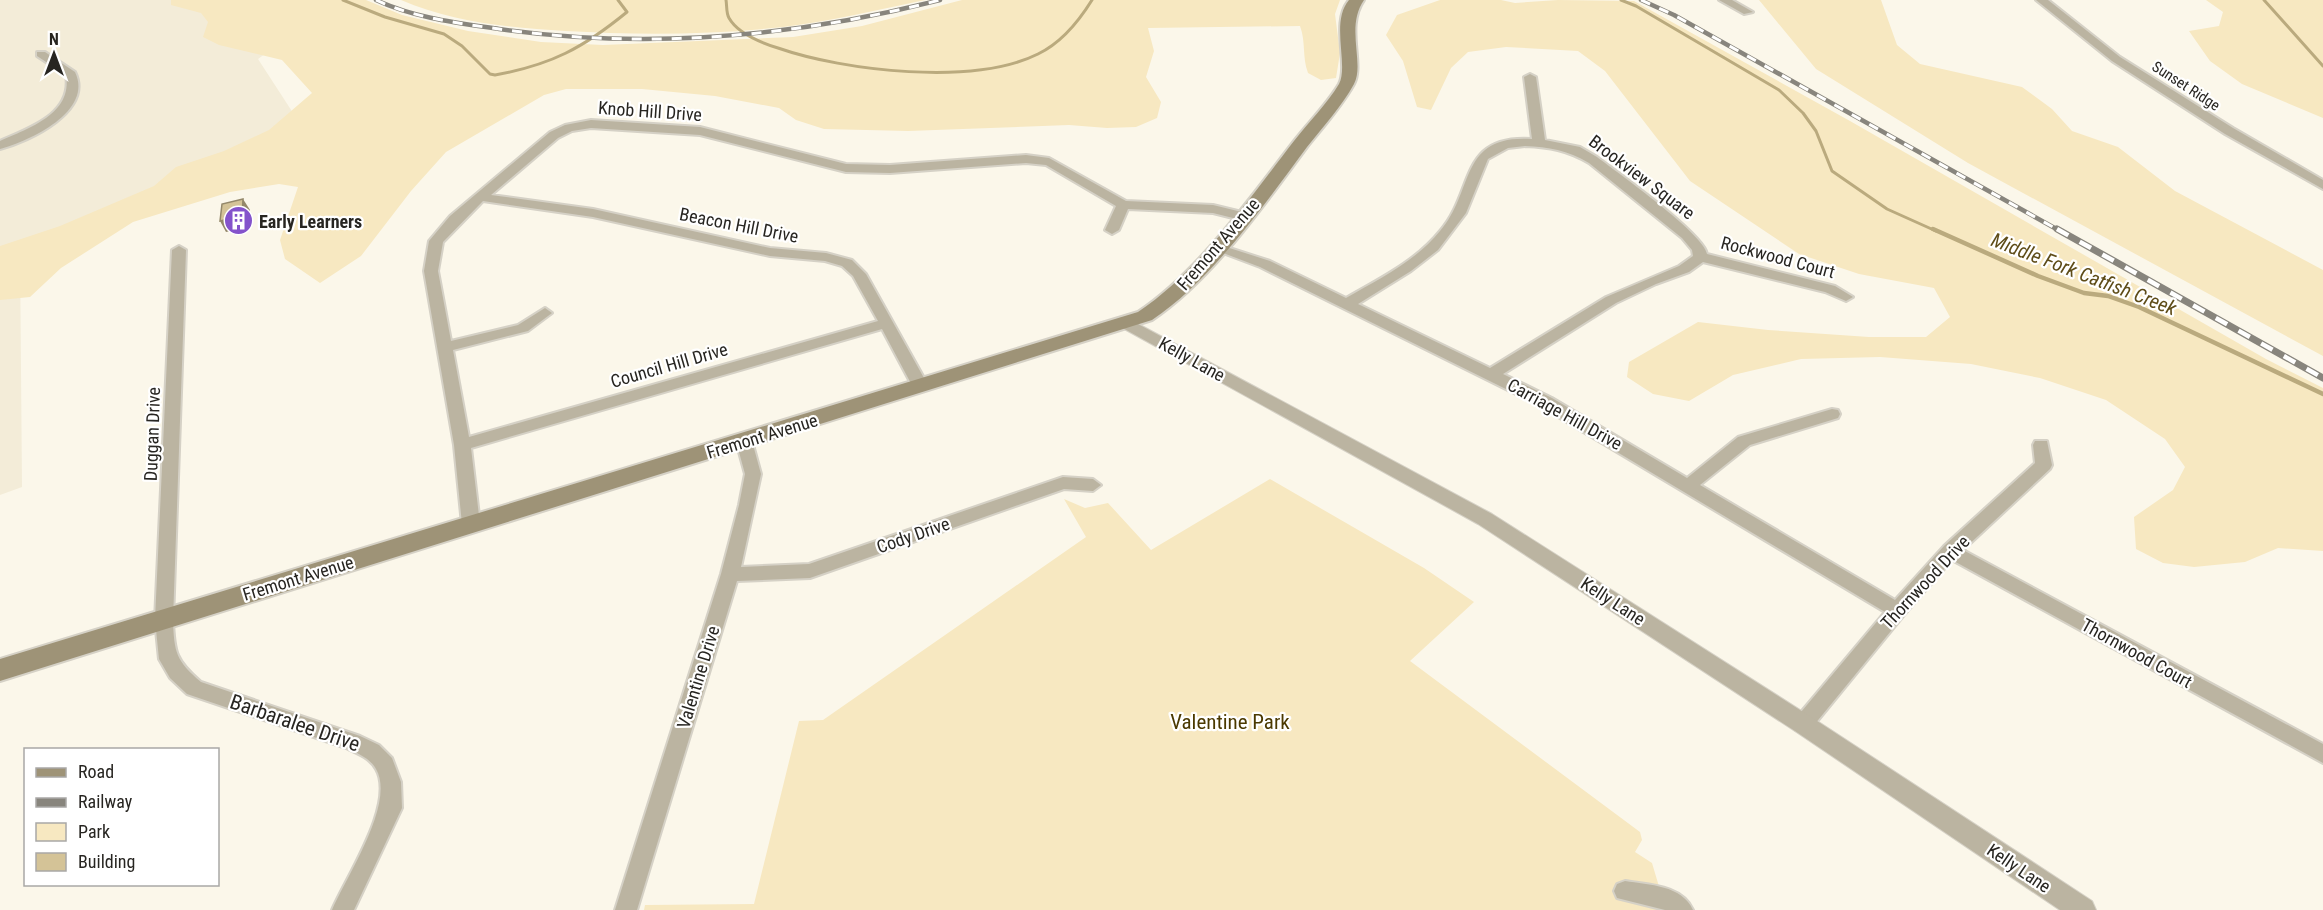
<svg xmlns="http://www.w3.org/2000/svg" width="2323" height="910" font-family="'Roboto Condensed',sans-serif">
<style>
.built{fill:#f3ecd8}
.green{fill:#f7e8c1}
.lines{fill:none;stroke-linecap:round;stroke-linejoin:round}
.stream-far1{stroke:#baaa7e;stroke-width:3}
.stream{stroke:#baaa7e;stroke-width:4.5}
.minor-casing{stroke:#d5d1c6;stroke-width:4}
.tertiary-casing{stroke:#d5d1c6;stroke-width:2}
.secondary-casing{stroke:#d5d1c6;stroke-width:4}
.minor{fill:#bbb4a1;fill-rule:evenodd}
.tertiary{fill:#bbb4a1;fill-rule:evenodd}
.secondary{fill:#9e9377;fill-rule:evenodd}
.rail-far1-casing{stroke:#88857d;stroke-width:4.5}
.rail-casing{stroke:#88857d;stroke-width:7}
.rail-far1{stroke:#fff;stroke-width:3;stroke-dasharray:10;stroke-linecap:butt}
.rail{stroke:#fff;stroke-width:4.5;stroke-dasharray:13;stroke-linecap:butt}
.shaded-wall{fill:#94886a}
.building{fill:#d4c397;stroke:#94886a;stroke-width:1.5}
.labels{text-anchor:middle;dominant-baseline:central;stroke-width:4.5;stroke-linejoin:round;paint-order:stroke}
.far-street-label{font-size:15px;fill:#272521;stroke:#fff}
.street-label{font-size:18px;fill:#272521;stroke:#fff}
.poi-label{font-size:18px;font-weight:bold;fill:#272521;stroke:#fff;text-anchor:start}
.water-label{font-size:20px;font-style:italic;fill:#5e4c18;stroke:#fff}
.near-park-label{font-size:21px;fill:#4b3900;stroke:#fff}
.near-street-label{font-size:21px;fill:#272521;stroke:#fff}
</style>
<rect width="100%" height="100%" fill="#fbf7ea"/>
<path class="built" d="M0,0h339l-81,59 63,97 -301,96 2,235 -22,8z"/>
<g class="green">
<path d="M171,0h195l36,15 66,16 73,11 62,3 190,-8 69,-11 100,-26h378l-5,14 5,39 -4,25 -15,2 -13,-7c-6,-16 -2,-31 -8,-47l-152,2 6,23 -8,26 15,25 -4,16 -21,9 -29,1 -38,-3 -161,6 -84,-2 -28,-9 -17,-12 -64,-12 -73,-7h-76l-22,6 -98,57 -35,39 -50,65 -41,27 -35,-24 -5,-19 18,-53 -19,-3 -49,8 -97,30 -72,46 -31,29 -30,3v-54l60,-20 94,-40 22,-19 48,-16 45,-21 43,-37 -30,-33 -63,-15 -16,-8 5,-15 -7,-9 -30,-8z"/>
<path d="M401,0h524c-47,10 -94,21 -142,27 -72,8 -146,8 -218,4 -55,-3 -113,-9 -164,-31z"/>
<path d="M1440,0h61l14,3 43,-3 76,1 216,120 416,238 57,29v163l-45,-3 -33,14 -51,5 -31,-4 -27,-14 -2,-32 39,-27 12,-23 -20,-28 -59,-39 -66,-22 -69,-14 -91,-7 -79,2 -68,16 -44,26 -36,-7 -26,-17 2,-15 69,-40 70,8 101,7h57l24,-20 -16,-29 -75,-14 -60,-20 -109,-73 -85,-110 -27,-20 -72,-4 -38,5 -17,16 -20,42 -14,-3 -14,-46 -17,-26 11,-20z"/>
<path d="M1759,0h122l16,45 23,19 102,23 30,22 20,22 46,16 57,44 148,79v86l-355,-193 -152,-94z"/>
<path d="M2206,0h117v118l-81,-34 -32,-23 -21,-30 30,-5 4,-14z"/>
<path d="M1270,479l154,89 50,34 -64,59 230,171 2,8 -7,12 17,11 14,47h-1022l1,-5 109,-1 45,-183 24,-1 263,-183 -22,-38 21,9 23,-5 43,47z"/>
</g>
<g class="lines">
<g class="stream-far1">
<path d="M343,0l42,17 59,17 18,12 28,28 5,1c56,-10 88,-27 132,-63l-9,-12"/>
<path d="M726,0c1,5 0,13 3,18 9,16 33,25 49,30 66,23 196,38 260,6 23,-11 41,-33 54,-54"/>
<path d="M1621,0l15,6 143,84 24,23 13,18 16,40 55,38 49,22"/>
<path d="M2264,0l59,66"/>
</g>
<path class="stream" d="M1933,229l105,47 46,17 24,3 31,11 184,87"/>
<defs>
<g id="minor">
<path d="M1719,0h13l21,12 -9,2z"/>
<path d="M2036,0h12l72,57 113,71 90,52v9l-98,-55 -113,-73z"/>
<path d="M37,52h8l30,20c19,39 -45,69 -75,77v-8c29,-13 73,-27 66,-66l-29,-19z"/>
<path d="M1530,74l6,3 9,63 35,7 17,10c21,16 107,77 110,97l128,32 18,11 -7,4 -21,-9 -122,-30 -14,10 -33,12 -40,19 -113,71 49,24 135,80 51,-41 94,-28 6,1 2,4 -2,4 -88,27 -50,40 195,115 49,-54 91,-83 -2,-18 2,-4h12l5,24 -2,4 -87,81 360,194v19l-371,-203 -48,55 -94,115 -7,2 -7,-2 -3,-6 3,-6 89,-106 -345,-206 -280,-139 -50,-19 7,-4 53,17 76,37c33,-19 70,-37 94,-67 35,-40 18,-97 92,-92l-8,-62zM1525,146c24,1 42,4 64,17l93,75 10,12 1,6 -14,10 -73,31 -116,71 -132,-64 53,-33 27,-21 28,-37 22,-54 20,-11z"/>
<path d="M591,120l109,7 146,37 44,1 136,-10 23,3 77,43 87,4 37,9 2,3 -7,4 -32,-8 -85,-4 -9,21 -7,4 -7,-4 11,-24 -70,-41 -20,-2 -136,10 -44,-1 -146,-37 -109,-7 -19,3 -14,7 -67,57 102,14 177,39 56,5 26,7 14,14 63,113 -8,5 -6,-1 -33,-62 -411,119 9,76 -3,5h-12l-3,-5 -8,-79 -30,-174 5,-30 21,-25 100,-84 15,-7zM483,201l110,16 177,39 55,5 17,5 11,10 25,45 -409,116 -16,-87 75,-19 24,-18 -7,-5 -27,17 -67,16 -13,-70 5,-29z"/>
<path d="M179,246l7,4 -13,370c1,32 3,41 28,62l159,54 19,9 13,13 9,24 1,26 -48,102h-22c14,-33 64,-107 44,-141 -6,-11 -19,-16 -30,-21l-159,-54 -17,-16 -11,-19 -4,-39 17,-370z"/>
<path d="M744,435l8,6 9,33 -20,93 68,-3 254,-87 30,2 8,6 -8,6 -29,-2 -254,89 -73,3 -100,329h-22l106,-336 18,-69 6,-31 -9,-33z"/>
<path d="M1625,881c24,4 57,4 68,29h-28l-48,-12 -3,-7 3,-7z"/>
</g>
<path id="tertiary" d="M1125,317l367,197 319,203 281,184 4,9h-36l-265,-179 -317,-207 -359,-198 -3,-4 3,-4z"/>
<path id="secondary" d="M1349,0h15c-19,27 1,64 -10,84 -12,22 -31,43 -47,63 -43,58 -95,133 -155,173l-1152,361v-22l1138,-347c60,-40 112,-114 156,-171 14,-18 33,-37 45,-57 10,-19 -9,-62 10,-84z"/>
</defs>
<use href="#minor" class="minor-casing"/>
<use href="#tertiary" class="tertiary-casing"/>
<use href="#secondary" class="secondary-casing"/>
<use href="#minor" class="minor"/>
<use href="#tertiary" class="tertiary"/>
<use href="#secondary" class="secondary"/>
<defs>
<g id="rail-far1">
<path d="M376,0c38,18 82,23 123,29 149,21 296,8 441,-29"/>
<path d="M1641,0l33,15 386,216"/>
</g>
<path id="rail" d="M2057,229l266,149"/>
</defs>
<use href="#rail-far1" class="rail-far1-casing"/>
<use href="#rail" class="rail-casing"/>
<use href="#rail-far1" class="rail-far1"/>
<use href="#rail" class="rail"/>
</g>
<path class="shaded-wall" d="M243,199l7,11 -2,17 -22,5 -6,-11z"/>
<path class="building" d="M243,199l-1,17 -22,5 2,-17z"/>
<defs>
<symbol id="building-disc" viewBox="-11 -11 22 22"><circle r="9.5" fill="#8453cb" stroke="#fff"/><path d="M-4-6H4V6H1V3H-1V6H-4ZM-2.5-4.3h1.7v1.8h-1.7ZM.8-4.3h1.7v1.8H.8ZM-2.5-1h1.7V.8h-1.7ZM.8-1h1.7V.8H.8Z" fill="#fff"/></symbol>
</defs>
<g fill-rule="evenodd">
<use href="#building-disc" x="222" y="204" width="33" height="33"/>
</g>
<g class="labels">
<g class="far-street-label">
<text transform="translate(2186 86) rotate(33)">Sunset Ridge</text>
</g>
<g class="street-label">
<text transform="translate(650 111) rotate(4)">Knob Hill Drive</text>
<text transform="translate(1642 177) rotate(37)">Brookview Square</text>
<text transform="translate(739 225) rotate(11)">Beacon Hill Drive</text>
<text transform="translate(1218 244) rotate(-49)">Fremont Avenue</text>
<text transform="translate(1778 257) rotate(15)">Rockwood Court</text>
<text transform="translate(1192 359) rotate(29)">Kelly Lane</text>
<text transform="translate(669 365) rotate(-16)">Council Hill Drive</text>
<text transform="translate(1565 414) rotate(29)">Carriage Hill Drive</text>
<text transform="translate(152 434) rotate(-88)">Duggan Drive</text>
<text transform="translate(762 436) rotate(-17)">Fremont Avenue</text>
<text transform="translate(913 535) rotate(-19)">Cody Drive</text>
<text transform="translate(298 578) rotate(-17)">Fremont Avenue</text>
<text transform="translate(1925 582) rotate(-47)">Thornwood Drive</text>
<text transform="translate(1613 601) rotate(33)">Kelly Lane</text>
<text transform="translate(2137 653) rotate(29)">Thornwood Court</text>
<text transform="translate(698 677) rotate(-73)">Valentine Drive</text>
<text transform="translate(2019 868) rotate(34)">Kelly Lane</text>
</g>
<g class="poi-label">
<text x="259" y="221">Early Learners</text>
</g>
<g class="water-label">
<text transform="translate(2084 274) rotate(21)">Middle Fork Catfish Creek</text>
</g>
<g class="near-park-label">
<text x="1230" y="722">Valentine Park</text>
</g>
<g class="near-street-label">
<text transform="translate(295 723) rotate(19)">Barbaralee Drive</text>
</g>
</g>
<rect x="24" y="748" width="195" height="138" fill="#ffffff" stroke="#a9a8a6" stroke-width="1.5"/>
<rect x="36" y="768" width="30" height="9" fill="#9e9377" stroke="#a9a8a6" stroke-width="1.5"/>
<text x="78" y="778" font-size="18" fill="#272521">Road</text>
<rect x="36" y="798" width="30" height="9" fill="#88857d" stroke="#a9a8a6" stroke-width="1.5"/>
<text x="78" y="808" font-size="18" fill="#272521">Railway</text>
<rect x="36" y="823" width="30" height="18" fill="#f7e8c1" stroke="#a9a8a6" stroke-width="1.5"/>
<text x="78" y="838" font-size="18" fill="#272521">Park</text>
<rect x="36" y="853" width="30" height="18" fill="#d4c397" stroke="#a9a8a6" stroke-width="1.5"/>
<text x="78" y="868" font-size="18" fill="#272521">Building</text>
<g transform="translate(54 54)" stroke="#ffffff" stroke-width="4.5" paint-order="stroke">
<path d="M0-4.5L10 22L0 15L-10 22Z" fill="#272521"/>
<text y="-9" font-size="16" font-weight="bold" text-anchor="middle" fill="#272521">N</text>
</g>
</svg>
